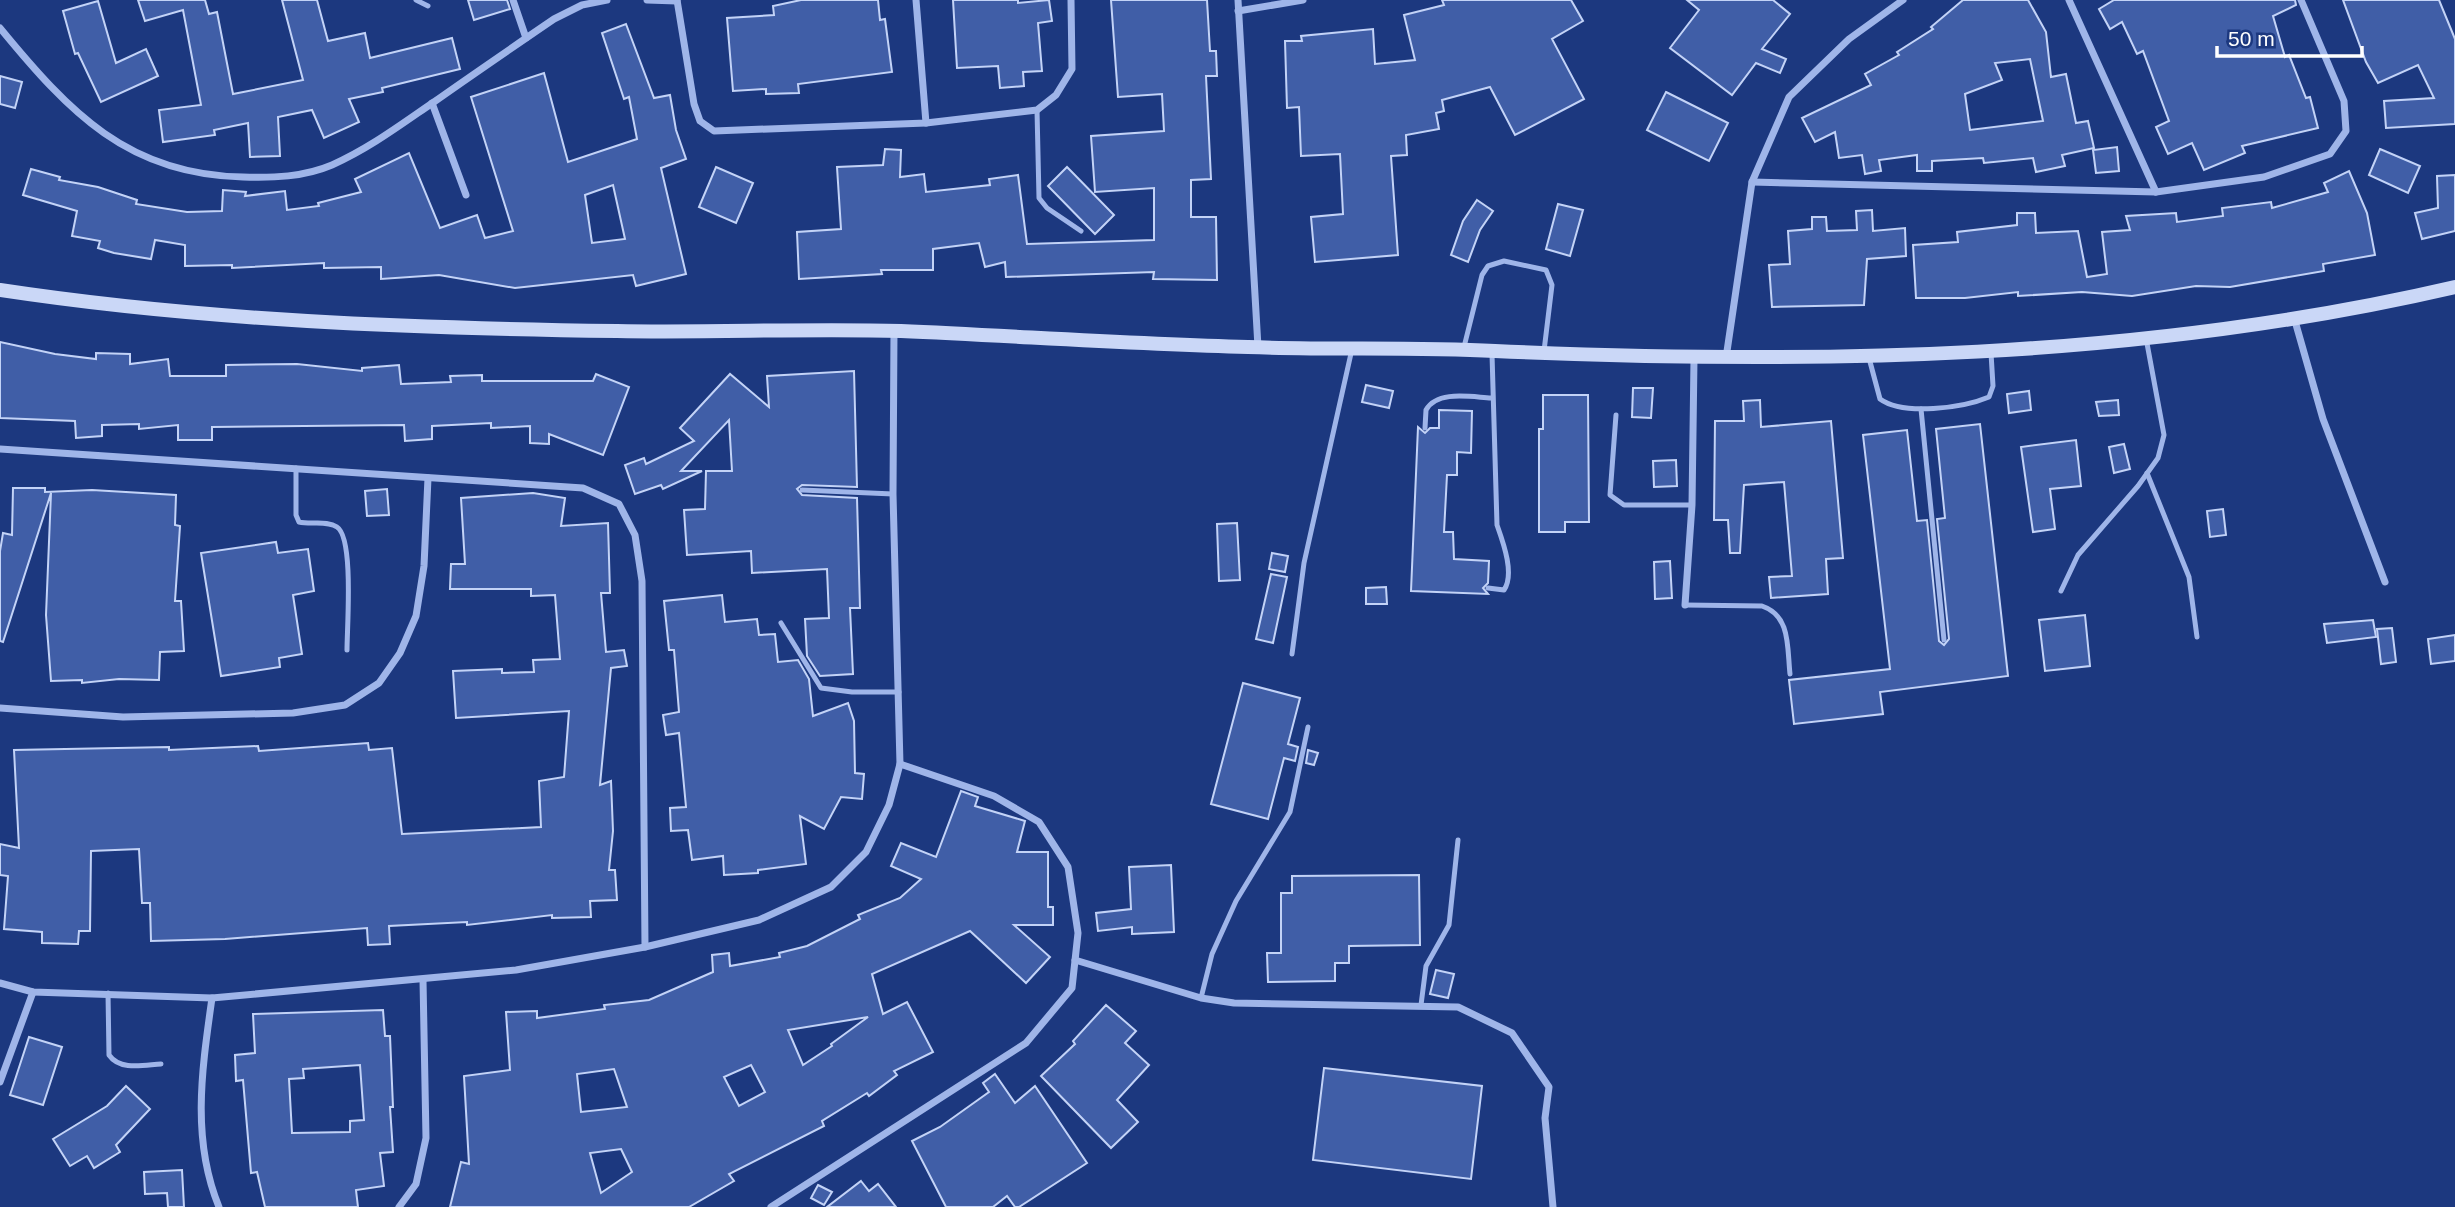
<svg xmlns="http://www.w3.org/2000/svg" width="2455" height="1207" font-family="Helvetica,sans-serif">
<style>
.building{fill:#405ea7;stroke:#c3d3f7;stroke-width:2;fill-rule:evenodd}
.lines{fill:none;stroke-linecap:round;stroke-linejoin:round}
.lane{stroke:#9fb5e9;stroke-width:5}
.street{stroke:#9fb5e9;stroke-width:7}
.secondary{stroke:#cad7f7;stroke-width:14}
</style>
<rect width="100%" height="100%" fill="#1c387f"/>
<g class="building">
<path d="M138,0h67l4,14 8,-2 16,82 70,-14 -21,-80h35l11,41 37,-8 5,25 82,-20 8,31 -78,19 1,4 -34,7 10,23 -35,16 -12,-28 -34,7 2,39 -30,1 -2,-34 -34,7 1,5 -52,7 -4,-32 42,-5 -18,-95 -38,11z"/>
<path d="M468,0h39l3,9 -36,11z"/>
<path d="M801,0h77l2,20 5,-1 7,53 -94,12 1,9 -33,1v-5l-33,2 -6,-73 47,-3 -1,-9z"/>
<path d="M953,0h65v3l31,-3 3,21 -14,2 4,48 -19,1 1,14 -24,2 -2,-22 -41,2z"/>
<path d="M1111,0h96l3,51h6l1,25h-11l5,103 -20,1v37h25l1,63 -64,-1 1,-7 -148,5 -1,-15 -20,5 -6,-24 -46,6v21h-52l1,4 -83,5 -2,-47 44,-3 -4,-62 46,-2 2,-16 16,1 -1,27 24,-3 2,18 64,-7 -1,-6 29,-4 9,69 127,-4v-52l-59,4 -4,-56 73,-5 -2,-37 -44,3z"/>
<path d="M1442,0h129l12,21 -31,18 32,60 -69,36 -25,-48 -48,13 2,11 -8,2 3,16 -33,6 1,20 -16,1 7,99 -83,7 -4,-45 32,-3 -3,-60 -39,2 -2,-49 -12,1 -2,-67h17l-1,-5 72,-7 2,35 40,-4 -11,-45 40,-10z"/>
<path d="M1687,0h86l17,14 -28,35 24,10 -6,14 -24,-10 -24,32 -62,-47 29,-38z"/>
<path d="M1963,0h65l18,32 5,45 15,-3 10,49 12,-2 6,27 -32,7 3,11 -29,6 -3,-14 -49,5 -1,-5 -51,3v10h-15v-16l-38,5 2,11 -16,3 -3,-19 -23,3 -4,-26 -20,10 -13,-24 69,-33 -6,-11 34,-19 -2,-3 36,-23 -2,-2zM2030,59l13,62 -73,9 -5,-36 37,-14 -7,-17z"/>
<path d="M2114,0h181l1,5 -23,11 12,41 4,-2 17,43 4,-1 8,31 -76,18 3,7 -41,17 -12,-27 -24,11 -12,-27 13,-6 -26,-70 -6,3 -15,-32 -12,7 -11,-20z"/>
<path d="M2343,0h96l16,39v85l-69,4 -2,-27 50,-3 -16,-33 -40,18 -12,-21z"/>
<path d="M98,1l18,62 30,-14 12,27 -57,26 -23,-49 -3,1 -12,-43z"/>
<path d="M626,24l28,74 16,-3 6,35 10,29 -25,9 25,106 -50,12 -3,-11 -118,13 -76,-13 -58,4v-12l-57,1v-5l-92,5v-3l-47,1v-21l-30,-5 -4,19 -37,-6 -16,-5 2,-7 -28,-5 5,-25 -54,-16 8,-26 29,8 -1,3 39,7 39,13 -1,4 51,8 35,-1 1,-21 23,2 -1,4 40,-5 2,19 32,-4 -1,-3 43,-11 -6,-13 54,-26 31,75 37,-13 8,23 28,-7 -42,-134 73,-24 24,89 69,-23 -8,-42 -5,2 -22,-66zM613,185l12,54 -33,4 -7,-48z"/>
<path d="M0,76l22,6 -7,26 -15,-4z"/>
<path d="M1666,92l62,31 -19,38 -62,-31z"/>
<path d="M2117,147l2,24 -23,2 -3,-23z"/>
<path d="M2380,149l40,17 -12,27 -39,-18z"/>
<path d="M716,167l37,16 -17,40 -37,-16z"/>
<path d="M1067,167l47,48 -19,19 -47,-48z"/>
<path d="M2349,171l18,42 8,42 -52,9 1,7 -94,16 -34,-1 -64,10 -50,-4 -64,4v-4l-53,6h-49l-3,-53 45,-3 -1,-10 60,-7v-12h18l1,20 42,-2 9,46 20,-3 -5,-42 28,-2 -4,-14 50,-3 1,9 46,-6 -1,-8 49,-6 1,6 56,-16 -4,-9z"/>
<path d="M2455,175v56l-33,8 -7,-26 23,-5 -1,-32z"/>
<path d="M1477,200l16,11 -13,19 -12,32 -17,-7 12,-34z"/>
<path d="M1558,204l25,6 -13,46 -24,-7z"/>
<path d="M1872,210l1,21 32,-3 1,28 -39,3 -3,46 -92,2 -3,-42 21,-1 -2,-33 24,-2v-12h14l1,14 30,-1 -1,-19z"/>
<path d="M0,342l55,12 41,5v-6l34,1v10l38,-5 2,17h56v-11l71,-1 65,7v-3l37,-3 2,19 50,-2 -1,-6 32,-1v6h111l3,-7 33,13 -26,68 -54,-21v10l-19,-1v-17l-39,2v-5l-59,3v13l-27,2 -1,-16 -192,2v13h-34v-15l-39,4v-5l-37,1v11l-26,2 -1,-17 -75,-3z"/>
<path d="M854,371l3,116 -55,-2 -5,4 5,6 55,3 3,110h-10l3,66 -33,2 -13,-20 -2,-37 24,-1 -2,-49 -75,4 -1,-22 -64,4 -3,-45 21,-1 1,-38h26l-3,-51 -48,51h21l-39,18 -2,-4 -26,9 -10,-29 19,-7 2,6 48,-23 -14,-13 50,-54 39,33 -2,-31z"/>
<path d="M1366,385l27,6 -4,17 -27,-6z"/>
<path d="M1633,388h20l-2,30 -19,-1z"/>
<path d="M2029,391l2,19 -22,3 -2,-19z"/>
<path d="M1543,395h45l1,127h-24v10h-26v-103h4z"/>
<path d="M1760,400l1,27 70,-6 12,137 -17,1 2,35 -57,4 -2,-21 23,-1 -8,-94 -40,3 -4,68h-10l-2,-33h-14l1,-99h29l-1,-20z"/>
<path d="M2118,400l1,15 -20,1 -3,-14z"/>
<path d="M1439,410l33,1 -1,42 -14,-1v23h-10l-3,57h9l1,27 35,2 -1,22 -5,5 5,6 -77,-3 7,-164 7,6 5,-5h9z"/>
<path d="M1980,424l28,252 -128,16 3,22 -89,10 -5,-44 101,-11 -27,-234 44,-5 10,91 10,-1 12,121 5,4 5,-6 -12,-120 8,-1 -9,-89z"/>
<path d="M2076,440l5,46 -31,3 5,40 -22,3 -12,-85z"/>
<path d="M2124,444l6,25 -16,4 -5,-26z"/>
<path d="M1676,460l1,26 -23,1 -1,-26z"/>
<path d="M13,488h32v4l47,-2 84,5 -1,30 5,1 -5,75h6l3,50 -24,1 -1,28 -40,-1 -37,4v-3l-31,1 -5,-66 5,-122 -48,149 -3,-1v-90l3,-18 9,2z"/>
<path d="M387,489l2,26 -22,1 -2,-25z"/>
<path d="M533,493l32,5 -4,28 47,-3 2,70h-9l5,59 18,-2 3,16 -16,2 -11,117 11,-4 2,50 -4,39h6l2,30 -27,1 1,16 -39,1v-3l-85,10v-3l-78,4 1,18 -22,1 -1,-17 -142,11 -74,2 -1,-38h-8l-3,-54 -48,2 -1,80h-11l-1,13 -36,-1v-11l-38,-3 4,-53 -8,-1v-31l19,4 -5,-98 155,-3v3l89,-4 1,5 109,-8 1,7 23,-2 10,86 139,-7 -2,-46 25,-4 5,-66 -113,7 -3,-47 49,-2v4l32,-1 -1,-12 27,-1 -5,-64 -24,1v-7h-81l1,-25h14l-4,-66z"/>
<path d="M2223,509l3,26 -16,2 -3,-26z"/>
<path d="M1237,523l3,57 -21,1 -2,-57z"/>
<path d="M276,542l2,11 30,-4 6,42 -21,4 9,59 -23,4 1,9 -59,9 -20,-123z"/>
<path d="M1272,553l16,3 -3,16 -16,-3z"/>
<path d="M1670,561l2,37 -17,1 -1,-37z"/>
<path d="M1271,574l16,3 -14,66 -17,-4z"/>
<path d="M1386,587l1,17h-21v-16z"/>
<path d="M722,595l3,27 32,-3 2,16 16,-1 3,28 20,-2 11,19 4,37 35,-13 6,18 1,52 9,1 -2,25 -21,-2 -17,32 -24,-13 6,48 -48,6v3l-34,2 -1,-19 -31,4 -4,-30 -17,1 -1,-23 16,-1 -7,-74 -13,2 -3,-20 16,-3 -5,-62h-5l-5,-49z"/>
<path d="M2085,615l5,51 -45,5 -6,-51z"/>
<path d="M2373,620l3,17 -49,6 -3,-19z"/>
<path d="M2392,628l4,34 -15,2 -4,-35z"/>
<path d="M2455,635v26l-24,3 -3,-25z"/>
<path d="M1243,683l57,15 -12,46 10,3 -3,14 -11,-3 -16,61 -57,-15z"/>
<path d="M1308,750l10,3 -4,12 -8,-2z"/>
<path d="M961,791l17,6 -3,9 50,15 -8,31h31v55h5v18h-39l36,32 -24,26 -56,-52 -98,43 11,40 24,-12 26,50 -39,19 3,4 -28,21 -2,-3 -45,28 2,5 -95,48 5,7 -45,26h-239l11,-45 8,2 -5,-88 46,-6 -4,-58 31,-1v7l68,-9 -1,-4 45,-5 64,-28 -1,-17 17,-2 1,13 50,-9 -1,-4 28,-7 53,-27 -2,-4 42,-17 21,-19 -30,-13 10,-23 35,14zM868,1017l-37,27 1,2 -29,19 -15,-35zM751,1065l14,27 -26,14 -15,-29zM614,1069l13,38 -46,5 -4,-38zM621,1149l11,23 -31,21 -11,-40z"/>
<path d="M1171,865l3,67 -42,2v-7l-34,4 -2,-18 35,-4 -2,-42z"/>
<path d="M1419,875l1,70 -71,1v17h-14v18l-67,1 -1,-29h14v-60h11v-17z"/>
<path d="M1436,970l18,4 -6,24 -18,-4z"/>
<path d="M1106,1005l30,26 -11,12 24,22 -32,35 21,22 -27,26 -70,-72 34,-32 -2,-3z"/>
<path d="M383,1010l2,26h5l3,71h-3l3,45 -13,1 4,33 -28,4 2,17h-93l-8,-35 -6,1 -8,-93 -7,1 -1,-26 20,-2 -2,-39zM360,1065l4,55 -14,1v11l-58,1 -3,-54 15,-1 -1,-9z"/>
<path d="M29,1037l33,10 -19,58 -33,-10z"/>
<path d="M1324,1068l158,18 -11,93 -158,-19z"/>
<path d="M995,1074l20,29 20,-17 52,77 -68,44h-4l-8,-11 -14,11h-47l-34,-66 28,-14 49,-35 -6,-9z"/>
<path d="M126,1086l24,23 -34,36 4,7 -26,16 -7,-12 -17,10 -17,-27 54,-33z"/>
<path d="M182,1170l2,37h-16l-1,-14 -22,1 -1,-22z"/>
<path d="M861,1181l8,10 9,-7 18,23h-69z"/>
<path d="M818,1185l14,7 -8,13 -13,-7z"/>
</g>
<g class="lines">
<g class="lane">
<path d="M416,0l12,6"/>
<path d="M1037,110l2,88 8,10 34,23"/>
<path d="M1464,347l18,-72 6,-9 16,-5 42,9 6,15 -8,66"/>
<path d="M1869,358l11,41c23,17 83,9 109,-2l4,-11 -2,-33"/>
<path d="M1921,409l23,231"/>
<path d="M1616,415l-6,80 14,10h68"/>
<path d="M1425,428l1,-18c11,-20 45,-13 65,-12"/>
<path d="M296,468v47l3,7c12,3 28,-2 38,5 17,11 10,100 10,123"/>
<path d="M2147,473l42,104 8,60"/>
<path d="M802,490l91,4"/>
<path d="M1488,588l16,2c11,-16 -1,-48 -7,-65l-5,-171"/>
<path d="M2061,591l17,-36 60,-69 20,-28 6,-23 -18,-97"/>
<path d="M1685,605l77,1c29,10 25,41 28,68"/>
<path d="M781,623l40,65 31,4h47"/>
<path d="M1292,654l12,-91 48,-214"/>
<path d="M108,993l1,62c11,16 35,10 52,9"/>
<path d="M1201,998l11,-44 24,-53 54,-89 18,-85"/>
<path d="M1421,1005l5,-39 23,-41 9,-85"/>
</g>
<g class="street">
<path d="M513,0l13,38"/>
<path d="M647,0l30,1"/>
<path d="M677,0l17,104 6,17 14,10 212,-8 111,-13 19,-15 16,-26 -1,-69"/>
<path d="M916,0l10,123"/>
<path d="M1238,0l20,347"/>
<path d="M2069,0l87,192"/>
<path d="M1238,11l65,-11"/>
<path d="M0,28c69,84 128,147 243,149 30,1 61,0 89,-12 36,-16 67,-39 99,-61 41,-29 82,-57 123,-85l28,-14 25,-5"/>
<path d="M432,103l34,92"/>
<path d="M1752,182l404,10 108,-15 66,-23 16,-23 -2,-30 -43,-101"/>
<path d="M2295,321l28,98 62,163"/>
<path d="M1726,358l26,-176 37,-85 60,-58 54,-39"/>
<path d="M0,449l583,39 36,16 16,31 7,46 3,366"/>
<path d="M1685,605l7,-100 2,-146"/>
<path d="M0,708l123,9 170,-4 52,-8 34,-22 21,-30 16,-37 8,-50 4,-88"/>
<path d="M1075,960l126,38 33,5 224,4 54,26 37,54 -4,31 8,89"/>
<path d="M0,983l33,9 179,6 304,-28 129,-23 114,-27 72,-33 35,-35 23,-47 11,-41 -7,-270 1,-163"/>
<path d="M212,998c-10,71 -21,141 7,209"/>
<path d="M0,1082l33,-90"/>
<path d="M399,1207l17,-23 10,-46 -3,-158"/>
<path d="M771,1207l255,-164 46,-55 6,-55 -10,-66 -29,-45 -45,-26 -94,-32"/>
</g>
<path class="secondary" d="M0,290c204,31 410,38 617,41 95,2 190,-3 284,0 116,5 231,13 347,16 82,3 165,0 247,4 321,14 646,9 960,-64"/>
</g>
<path d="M2217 46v10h145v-10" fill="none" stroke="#ffffff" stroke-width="3.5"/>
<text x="2228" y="46" font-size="21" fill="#ffffff" stroke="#1c387f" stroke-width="5" paint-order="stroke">50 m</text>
</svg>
